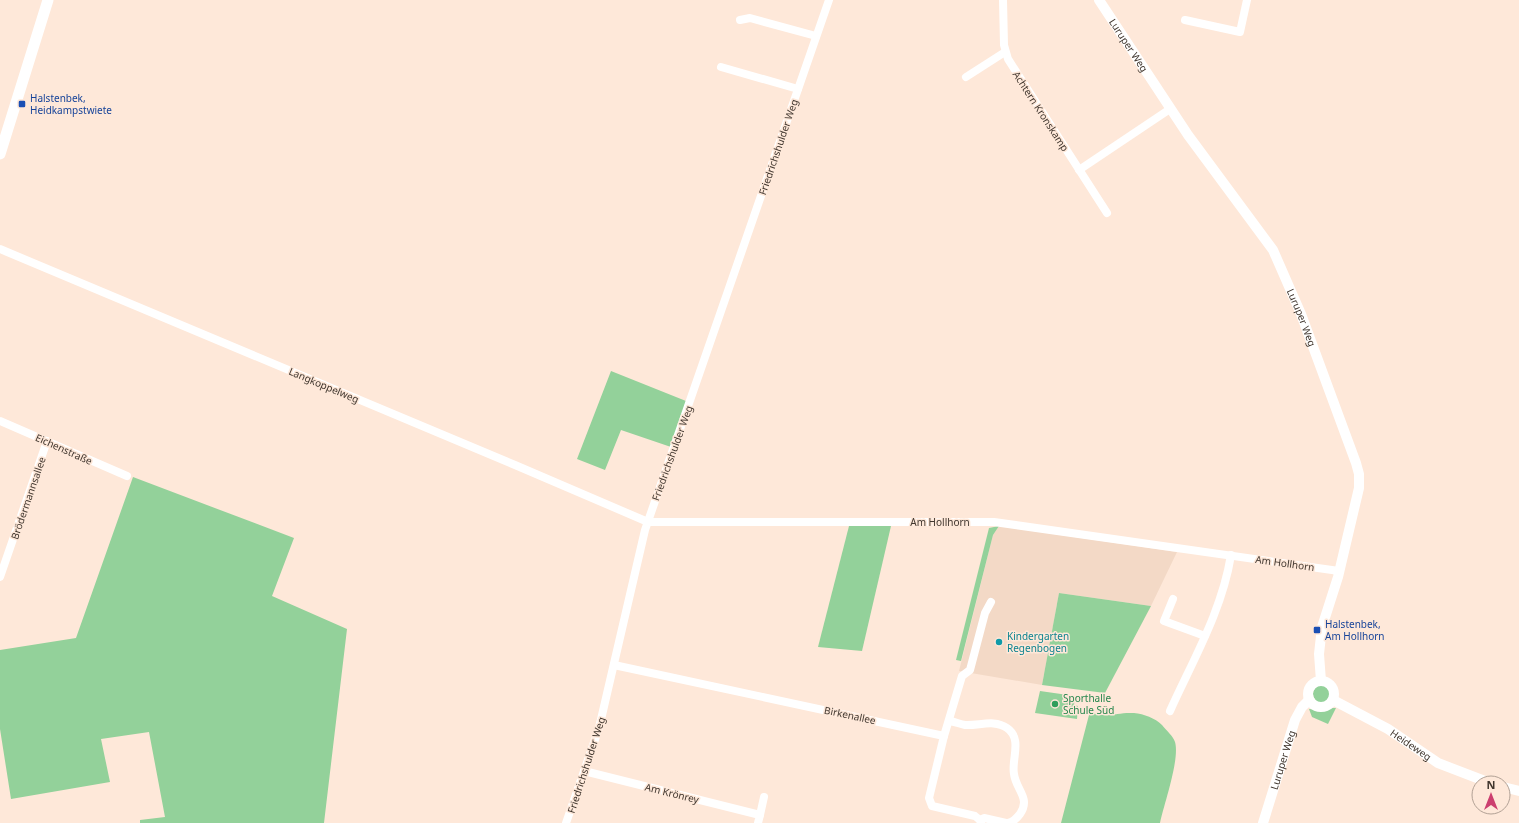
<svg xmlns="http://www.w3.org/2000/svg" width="1519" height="823" font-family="'Noto Sans',sans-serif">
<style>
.built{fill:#f3d9c6}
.green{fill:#93d19a}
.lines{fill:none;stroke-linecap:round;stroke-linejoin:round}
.minor{stroke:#fff;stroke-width:8}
.tertiary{stroke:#fff;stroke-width:10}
.secondary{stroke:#fff;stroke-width:11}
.transit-dot{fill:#1a4fb4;stroke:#fee8d9;stroke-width:1.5}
.culture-dot{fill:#0f9aa8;stroke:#fee8d9;stroke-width:1.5}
.leisure-dot{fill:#2e9e5b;stroke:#fee8d9;stroke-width:1.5}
.labels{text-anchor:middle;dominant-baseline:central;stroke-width:3;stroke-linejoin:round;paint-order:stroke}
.street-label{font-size:10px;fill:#40362e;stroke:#fee8d9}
.transit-label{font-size:10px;fill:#164399;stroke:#fee8d9;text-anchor:start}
.culture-label{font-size:10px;fill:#0d838f;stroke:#fee8d9;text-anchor:start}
.leisure-label{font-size:10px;fill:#27864d;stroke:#fee8d9;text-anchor:start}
</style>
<rect width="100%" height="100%" fill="#fee8d9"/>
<path class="built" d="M999,526l178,26 -26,54 -92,-13 -17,92 -83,-14 34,-136z"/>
<g class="green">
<path d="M611,371l75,30 -15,46 -50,-17 -16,40 -28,-11z"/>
<path d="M133,477l161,61 -22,58 75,33 -23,194h-184v-3l25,-3 -16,-85 -48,7 9,43 -99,17 -11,-70v-79l76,-12z"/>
<path d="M849,526h42l-29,125 -44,-4z"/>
<path d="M999,526l-6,9 -32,126 -5,-1 33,-132z"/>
<path d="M1059,593l92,13 -46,87 -63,-8z"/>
<circle cx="1322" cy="694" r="9"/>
<path d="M1040,691l35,5 -1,9 4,1 -1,13 -42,-6z"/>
<path d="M1333,708h3l-8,16 -16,-7 -3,-8 13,1z"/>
<path d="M1092,713c18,5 25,-1 42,0 10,1 21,5 28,12 4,5 11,11 13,17 5,17 -11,62 -15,81h-99l28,-108z"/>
</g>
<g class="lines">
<g class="minor">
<path d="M1003,0l1,45 4,14 99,154"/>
<path d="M740,20l10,-2 66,18"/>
<path d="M1185,20l55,12 7,-32"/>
<path d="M721,67l77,22"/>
<path d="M966,77l39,-25"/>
<path d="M1079,170l91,-61"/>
<path d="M0,249l515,216 133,57h346l345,49"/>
<path d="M0,421l127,55"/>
<path d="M0,577l47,-136"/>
<path d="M1173,599l-9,22 41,15"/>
<path d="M614,665l330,71 18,-60 8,-6 15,-57 6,-11"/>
<path d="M1170,711c23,-51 52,-100 61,-156"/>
<path d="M950,721c5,1 10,3 15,4 14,1 29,-6 42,3 16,11 4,32 7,46 2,16 17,24 6,40 -3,4 -7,8 -12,9"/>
<path d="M944,736l-15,62 3,8 43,10 5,4 1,3"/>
<path d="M584,771l176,44 -2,8"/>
<path d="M760,815l4,-18"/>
<path d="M980,820l4,-2 22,5"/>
<path d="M566,823l33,-95 46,-198 184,-530"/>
</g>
<g class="tertiary">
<path id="s1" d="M1099,0l89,135 85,115 28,64 55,149 3,11v14l-21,89 -16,50 -3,27 2,27"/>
<circle cx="1321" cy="694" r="13"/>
<path id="s2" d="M1333,700l55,29 50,34 52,20"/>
<path d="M1503,787l16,4"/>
<path id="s3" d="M1263,823l32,-103 7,-13 7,-7"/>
</g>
<path class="secondary" d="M0,154l48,-154"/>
</g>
<g class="transit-dot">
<rect x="18" y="100" width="8" height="8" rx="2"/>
<rect x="1313" y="626" width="8" height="8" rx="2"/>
</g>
<circle class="culture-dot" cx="999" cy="642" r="4"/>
<circle class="leisure-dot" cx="1055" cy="704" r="4"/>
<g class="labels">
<g class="street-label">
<text stroke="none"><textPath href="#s1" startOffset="54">Luruper Weg</textPath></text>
<text transform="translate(1041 111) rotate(57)">Achtern Kronskamp</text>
<text transform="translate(778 147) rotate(-71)">Friedrichshulder Weg</text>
<text stroke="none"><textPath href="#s1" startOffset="378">Luruper Weg</textPath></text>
<text transform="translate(324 385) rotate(23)">Langkoppelweg</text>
<text transform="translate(64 449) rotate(24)">Eichenstraße</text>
<text transform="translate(672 453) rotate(-70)">Friedrichshulder Weg</text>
<text transform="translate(28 498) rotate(-71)">Brödermannsallee</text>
<text x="940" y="522">Am Hollhorn</text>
<text transform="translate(1285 563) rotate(8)">Am Hollhorn</text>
<text transform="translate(850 715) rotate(12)">Birkenallee</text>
<text stroke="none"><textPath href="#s2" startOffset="90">Heideweg</textPath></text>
<text stroke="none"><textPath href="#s3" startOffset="66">Luruper Weg</textPath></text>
<text transform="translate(586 765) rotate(-72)">Friedrichshulder Weg</text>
<text transform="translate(672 793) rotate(14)">Am Krönrey</text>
</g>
<g class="transit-label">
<text x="30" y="98">Halstenbek,<tspan x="30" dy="12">Heidkampstwiete</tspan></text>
<text x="1325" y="624">Halstenbek,<tspan x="1325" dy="12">Am Hollhorn</tspan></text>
</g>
<g class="culture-label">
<text x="1007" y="636">Kindergarten<tspan x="1007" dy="12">Regenbogen</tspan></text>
</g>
<g class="leisure-label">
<text x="1063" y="698">Sporthalle<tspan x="1063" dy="12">Schule Süd</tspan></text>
</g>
</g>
<g transform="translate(1491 795)"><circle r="19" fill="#fee8d9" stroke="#b2a195"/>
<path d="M0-3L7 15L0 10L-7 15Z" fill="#cc3f6f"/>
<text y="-6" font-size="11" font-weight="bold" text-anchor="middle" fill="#40362e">N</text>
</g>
</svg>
